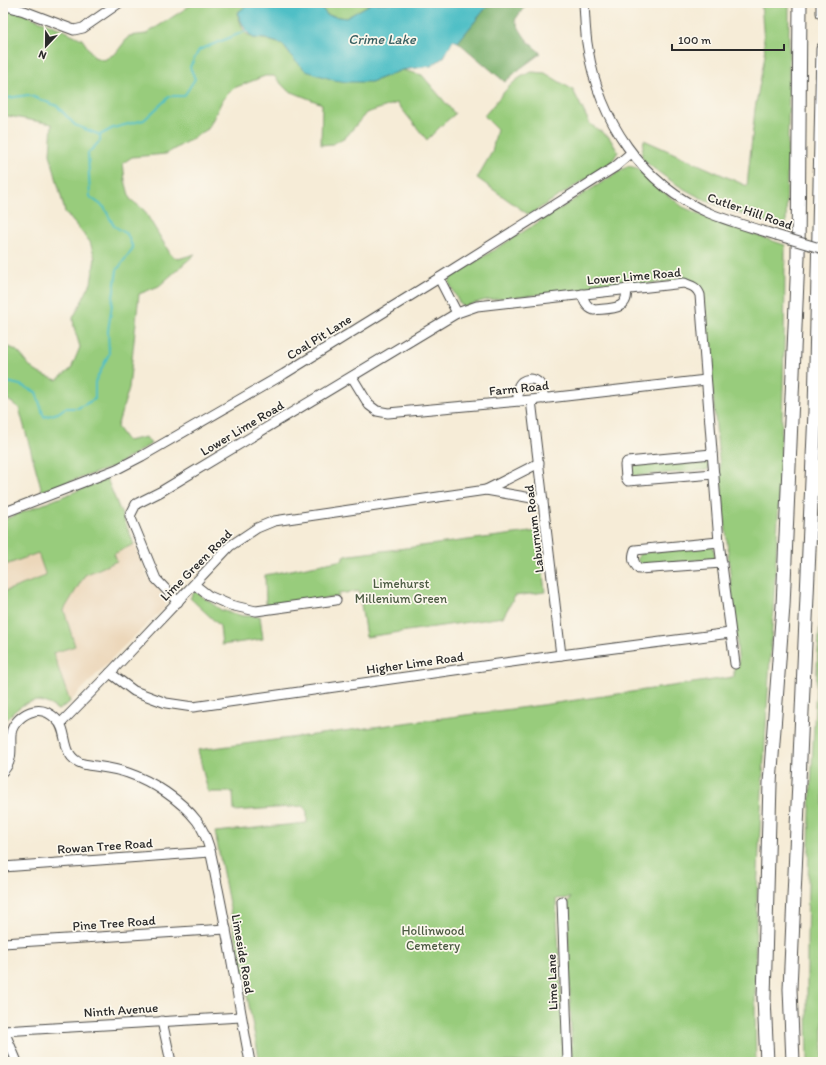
<svg xmlns="http://www.w3.org/2000/svg" width="826" height="1065" font-family="Itim,sans-serif">
<style>
.built{fill:#ecd7ba}
.green{fill:#98cc7c;stroke:#627c54}
.forest{fill:#7ab06c;stroke:#526e4c}
.water{fill:#50bfc6;stroke:#3e7578}
.lines{fill:none;stroke-linecap:round;stroke-linejoin:round}
.stream{stroke:#50bfc6;stroke-width:2}
.minor-casing{stroke:#494845;stroke-width:11}
.highway-casing{stroke:#494845;stroke-width:15}
.minor{stroke:#fff;stroke-width:9}
.highway{stroke:#fff;stroke-width:13}
.minor-bridge-casing{stroke:#494845;stroke-width:11;stroke-linecap:butt}
.minor-bridge{stroke:#fff;stroke-width:9}
.labels{text-anchor:middle;dominant-baseline:central;stroke-width:3.5;stroke-linejoin:round;paint-order:stroke}
.street-label{font-size:13px;fill:#2b2b2b;stroke:#fbf7ec}
.park-label{font-size:13px;fill:#4c5b43;stroke:#fbf7ec}
.water-label{font-size:14px;font-style:italic;fill:#385f61;stroke:#fbf7ec}
</style>
<rect width="100%" height="100%" fill="#fbf7ec"/>
<filter id="ink" filterUnits="userSpaceOnUse"><feTurbulence type="fractalNoise" baseFrequency=".025" numOctaves="2"/><feDisplacementMap in="SourceGraphic" scale="8" xChannelSelector="R" yChannelSelector="G"/><feConvolveMatrix kernelMatrix="1 2 1 2 8 2 1 2 1" color-interpolation-filters="sRGB"/></filter>
<filter id="wash" filterUnits="userSpaceOnUse"><feTurbulence type="fractalNoise" baseFrequency=".012" numOctaves="4" result="noise"/><feDisplacementMap in="SourceGraphic" scale="16" xChannelSelector="R" yChannelSelector="G"/><feGaussianBlur stdDeviation="0.9" result="paint"/><feColorMatrix in="noise" values="0 0 0 0 0 0 0 0 0 0 0 0 0 0 0 0 0 1.4 0 .05"/><feComposite in="paint" operator="in"/></filter>
<g filter="url(#wash)">
<rect width="100%" height="100%" fill="#f6ecd7"/>
<path class="built" d="M107,479l42,100 18,20 -2,8 -45,43 -50,52 -12,8 -9,-7 -13,-2 -11,2 -12,9 -10,12v-204z"/>
<g class="green">
<path d="M193,3h57l-13,10 7,19 9,6 12,1 17,5 10,13 79,25 31,-12 20,5 33,39 -11,9 -17,17 -30,-37 -31,10 -19,23 -14,8 -12,1 1,-41 -35,-14 -13,-14h-9l-31,12 -11,11 -15,30 -42,25 -34,3 -9,6 2,17 5,19 14,11 27,45 7,4 17,-5 -36,32 -20,8 -10,94 -12,39 10,14 19,-4 5,7 -38,23 -71,24 -23,-83 -11,-8 -5,-1v-52c16,-2 21,15 31,23 6,5 16,7 23,10l14,-11 9,-22 -6,-20 -1,-9 18,-35 4,-25 -5,-16 -25,-30 -15,-58 2,-30 -49,-9v-106l18,4 40,16 21,10 12,18 10,3 12,-7 13,-17 17,-2 39,-25z"/>
<path d="M318,3h54l-26,15 -19,-3z"/>
<path d="M761,3h28v84l-3,140c-56,-14 -100,-30 -145,-69l3,-18 103,46 8,-77 10,-54z"/>
<path d="M532,72l13,1 28,17 17,34 19,13 9,15 -7,11 -82,52 -52,-37 15,-26 5,-23 -13,-13c14,-15 27,-38 48,-44z"/>
<path d="M628,166l9,2 13,13 33,26 37,16 65,22c0,139 -6,277 -15,415 -8,134 -18,268 -14,402h-184l-5,-160 4,-4 -15,1 9,163h-305l-45,-230 92,-9v-11l-3,-6 -70,5 -1,-19h-25l-10,-42 344,-45 192,-28v-10l5,-1 -36,-374 -19,-12 -198,20 -22,6 -4,-2 -11,-21 2,-6z"/>
<path d="M706,458l3,2 1,6 -3,4 -73,6 -3,-1 -2,-5 1,-2 5,-3z"/>
<path d="M107,479l27,65 -20,10 3,7 -32,14 -21,35 11,36 -22,7 17,49 -12,8c-23,-18 -39,-6 -55,14v-132l43,-16 -8,-23 -35,13v-46z"/>
<path d="M538,531l7,61 -30,4 -12,21 -137,20 -7,-46 -21,3 1,3 -73,8 -1,-30 78,-15v-4z"/>
<path d="M713,546l1,4 1,8 -2,1 -72,6 -4,-6 3,-6z"/>
<path d="M823,575v487h-15c-4,-163 4,-325 15,-487z"/>
<path d="M195,591l26,19 22,6h17l3,23 -41,6 -2,-19 -30,-28z"/>
</g>
<path class="forest" d="M490,3h37l-12,17c8,16 12,22 26,33l-24,18 -12,11 -47,-40z"/>
<path class="water" d="M250,3h68l9,12 19,3 26,-15h118l-32,39 -5,-2 -9,17 -13,9 -29,4 -31,12h-24l-13,-2 -28,-9 -14,-14 -10,-13 -17,-5 -12,-1 -7,-7 -9,-18z"/>
<g class="lines">
<g class="stream">
<path d="M3,94l5,4 20,-3 29,11 18,19 25,10 13,-7 31,-8 26,-24h14l11,-17 -5,-12 9,-17 47,-19"/>
<path d="M3,381l17,4 16,7 8,25 14,-4 7,-5h13l17,-9v-17l14,-28 -1,-23 9,-61 16,-22 -6,-14 -13,-8 -10,-19 -14,-10 -2,-44 12,-12v-6"/>
</g>
</g>
</g>
<g filter="url(#ink)">
<g class="lines">
<defs>
<g id="minor">
<path d="M584,3c1,15 1,31 4,46 11,70 54,136 121,164 22,9 45,15 67,22"/>
<path d="M3,5l21,6 50,19 9,-2 36,-25"/>
<path d="M439,278l18,35"/>
<path d="M582,294c2,7 4,13 12,16 15,-2 36,1 32,-21"/>
<path d="M352,377l17,28 8,6 11,2 143,-13 175,-20"/>
<path d="M531,400l30,255"/>
<path d="M519,401c-1,-4 -2,-9 -1,-13 3,-11 18,-12 23,-2 2,4 2,9 3,13"/>
<path d="M712,454l-85,8 -2,3 1,13 2,3 86,-7"/>
<path d="M486,490l53,-27"/>
<path d="M3,513l114,-44 25,-13 142,-82 155,-96 176,-111 16,-14"/>
<path d="M719,542l-84,8c-3,8 -2,13 4,19l83,-6"/>
<path d="M195,585l14,11 21,9 26,6 80,-11"/>
<path d="M178,602l-22,-23 -26,-63 6,-12 24,-12 297,-179 20,-7 207,-23c8,3 13,4 16,12l19,247 16,122"/>
<path d="M110,673l24,18 32,12 27,4 368,-52 169,-22"/>
<path d="M61,723l49,-50 120,-127 27,-18 17,-7 212,-31 57,10"/>
<path d="M3,771c11,-11 7,-23 8,-37 1,-11 13,-21 23,-23 8,-2 16,2 22,8 14,12 3,37 27,45 15,3 31,4 45,9 24,8 53,27 69,48 14,19 16,46 21,68 12,58 21,116 32,173"/>
<path d="M3,867l207,-15"/>
<path d="M562,901l6,161"/>
<path d="M3,943l223,-14"/>
<path d="M162,1021l9,41"/>
<path d="M3,1031l238,-14"/>
<path d="M4,1031l13,31"/>
</g>
<g id="highway">
<path d="M823,3v10"/>
<path d="M767,1062l-3,-64 6,-215 13,-177 15,-349 2,-254"/>
<path d="M793,1062l-3,-73 25,-578 8,-362"/>
</g>
</defs>
<use href="#minor" class="minor-casing"/>
<use href="#highway" class="highway-casing"/>
<use href="#minor" class="minor"/>
<use href="#highway" class="highway"/>
<defs>
<path id="minor-bridge" d="M776,235l47,14"/>
</defs>
<use href="#minor-bridge" class="minor-bridge-casing"/>
<use href="#minor-bridge" class="minor-bridge"/>
</g>
</g>
<g class="labels">
<g class="street-label">
<text transform="translate(750 211) rotate(19)">Cutler Hill Road</text>
<text transform="translate(634 276) rotate(-5)">Lower Lime Road</text>
<text transform="translate(319 337) rotate(-32)">Coal Pit Lane</text>
<text transform="translate(519 388) rotate(-6)">Farm Road</text>
<text transform="translate(242 428) rotate(-31)">Lower Lime Road</text>
<text transform="translate(534 529) rotate(-97)">Laburnum Road</text>
<text transform="translate(196 565) rotate(-45)">Lime Green Road</text>
<text transform="translate(415 663) rotate(-8)">Higher Lime Road</text>
<text transform="translate(105 846) rotate(-4)">Rowan Tree Road</text>
<text transform="translate(114 923) rotate(-4)">Pine Tree Road</text>
<text transform="translate(243 954) rotate(80)">Limeside Road</text>
<text transform="translate(552 982) rotate(-92)">Lime Lane</text>
<text transform="translate(121 1010) rotate(-4)">Ninth Avenue</text>
</g>
<g class="park-label">
<text x="401" y="583">Limehurst<tspan x="401" dy="15">Millenium Green</tspan></text>
<text x="433" y="930">Hollinwood<tspan x="433" dy="15">Cemetery</tspan></text>
</g>
<g class="water-label">
<text x="382" y="39">Crime Lake</text>
</g>
</g>
<rect width="826" height="1065" fill="none" stroke="#fbf7ec" stroke-width="16"/>
<g transform="translate(46 46) rotate(202)" stroke="#fbf7ec" stroke-width="3" paint-order="stroke">
<path d="M0-3L7 15L0 10L-7 15Z" fill="#2b2b2b"/>
<text y="-6" font-size="11" font-weight="bold" text-anchor="middle" fill="#2b2b2b">N</text>
</g>
<path d="M672 44v6h112v-6" fill="none" stroke="#2b2b2b" stroke-width="2"/>
<text x="678" y="44" font-size="12" fill="#2b2b2b" stroke="#fbf7ec" stroke-width="3" paint-order="stroke">100 m</text>
</svg>
